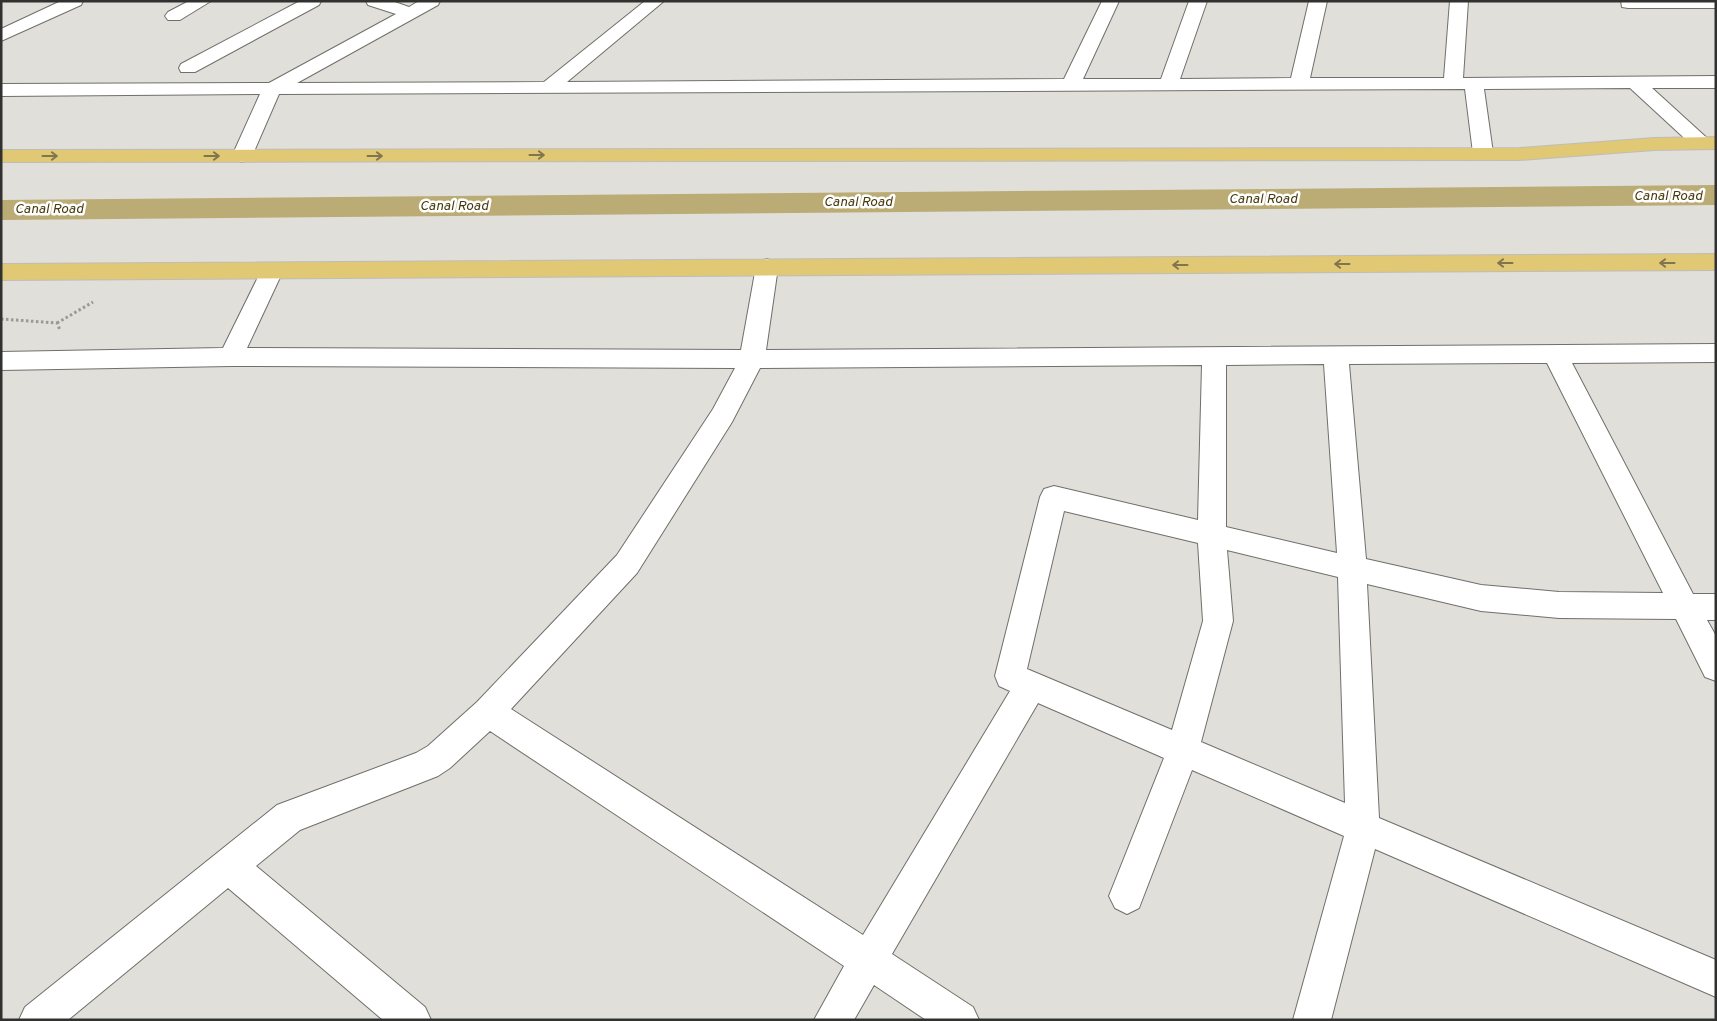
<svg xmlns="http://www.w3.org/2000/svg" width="1717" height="1021" font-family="Overpass,sans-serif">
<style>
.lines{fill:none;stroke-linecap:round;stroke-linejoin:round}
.canal{fill:#bbab74;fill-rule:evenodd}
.minor-casing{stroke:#706f6b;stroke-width:2}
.highway-casing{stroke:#bdbdbc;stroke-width:2}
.path{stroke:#9a9995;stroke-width:3;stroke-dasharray:2.5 2.5;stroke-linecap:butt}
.minor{fill:#fff;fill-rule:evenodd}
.highway{fill:#e1c874;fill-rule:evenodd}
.oneway{stroke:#80754e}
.labels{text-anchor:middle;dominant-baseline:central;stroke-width:5;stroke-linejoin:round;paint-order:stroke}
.far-water-label{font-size:14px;font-style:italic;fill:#463a0d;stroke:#fff}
</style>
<rect width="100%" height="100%" fill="#e1dfda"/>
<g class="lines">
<path class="canal" d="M1716,185v20l-1715,15v-20z"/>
<defs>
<g id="minor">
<path d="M61,1h22l-2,4 -80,36v-12z"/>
<path d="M189,1h22l-31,19h-12l-3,-4 3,-4z"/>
<path d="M300,1h21l-2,4 -124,67h-14l-2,-4 2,-4z"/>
<path d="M366,1h26l17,6 10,-6h21l-2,4 -141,78 247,-1 101,-81h19l-97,81 497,-3 38,-78h17l-36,78h78l28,-78h18l-27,78 111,-1 18,-77h18l-17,77h134l6,-77h18l-5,77 253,-2v12h-64l56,51 3,4 -3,4 -7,2 -7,-2 -64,-59 -146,1 9,64 -3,4 -7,2 -7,-2 -3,-4 -8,-64 -1186,5 -27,62 -3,4 -7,2 -7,-2 -3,-4 28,-62 -259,2v-12l268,-1 127,-69 -28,-9z"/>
<path d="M1621,1h95v7h-88l-6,-1z"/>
<path d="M767,259l8,3 3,5 -12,83 950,-6v18l-144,1 121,231h23v26h-9l9,16v45l-11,-4 -29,-58 -117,-1 -78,-7 -114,-27 12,234 337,142v37l-341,-148 -44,171h-38l51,-184 -152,-66 -53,138 -12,6 -12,-6 -6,-12 55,-138 -126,-55 -146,251 81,53 6,13h-53l-52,-35 -20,35h-40l30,-54 -354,-235 -40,37 -12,8 -138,54 -44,36 169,141 6,13h-48l-155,-132 -160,132h-49l6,-13 252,-202 139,-52 12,-7 49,-44 140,-147 96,-146 22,-41 -504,-2 -230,4v-18l222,-4 38,-77 3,-5 8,-3 8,3 3,5 -36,77 494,2 15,-83 3,-5zM1547,363l116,230 -104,-1 -78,-7 -115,-26 -17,-195zM1324,364l13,189 -111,-26v-162zM1202,365l-4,155 -144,-34 -10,3 -4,8 -45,179 4,10 11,5 -147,244 -352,-226 126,-136 95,-151 28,-54zM1064,511l134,32 5,78 -31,109 -145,-61zM1227,550l111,27 7,226 -144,-61 32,-121z"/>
</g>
<g id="highway">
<path d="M1716,137v12l-62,1 -135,10 -1518,2v-12l1518,-2 135,-10z"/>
<path d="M1716,254v16l-1715,10v-16z"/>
</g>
</defs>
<use href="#minor" class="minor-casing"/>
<use href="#highway" class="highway-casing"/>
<g class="path">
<path d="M1,319l56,4 3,7"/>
<path d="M57,323l36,-21"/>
</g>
<use href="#minor" class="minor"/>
<use href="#highway" class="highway"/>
</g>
<defs><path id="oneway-shaft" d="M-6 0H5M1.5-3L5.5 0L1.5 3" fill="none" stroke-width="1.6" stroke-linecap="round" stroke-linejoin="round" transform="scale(1.25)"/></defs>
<g class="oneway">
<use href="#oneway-shaft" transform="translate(537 155)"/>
<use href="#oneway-shaft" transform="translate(50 156)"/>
<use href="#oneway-shaft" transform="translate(212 156)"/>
<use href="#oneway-shaft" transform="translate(375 156)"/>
<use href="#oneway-shaft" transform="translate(1505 263) rotate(180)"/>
<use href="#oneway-shaft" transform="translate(1667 263) rotate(180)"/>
<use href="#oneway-shaft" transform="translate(1342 264) rotate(180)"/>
<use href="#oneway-shaft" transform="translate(1180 265) rotate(180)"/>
</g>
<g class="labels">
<g class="far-water-label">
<text x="1668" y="196">Canal Road</text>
<text x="1263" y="199">Canal Road</text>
<text x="858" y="202">Canal Road</text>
<text x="454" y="206">Canal Road</text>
<text x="49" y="209">Canal Road</text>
</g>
</g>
<rect width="1717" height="1021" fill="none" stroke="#31312f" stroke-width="5"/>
</svg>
